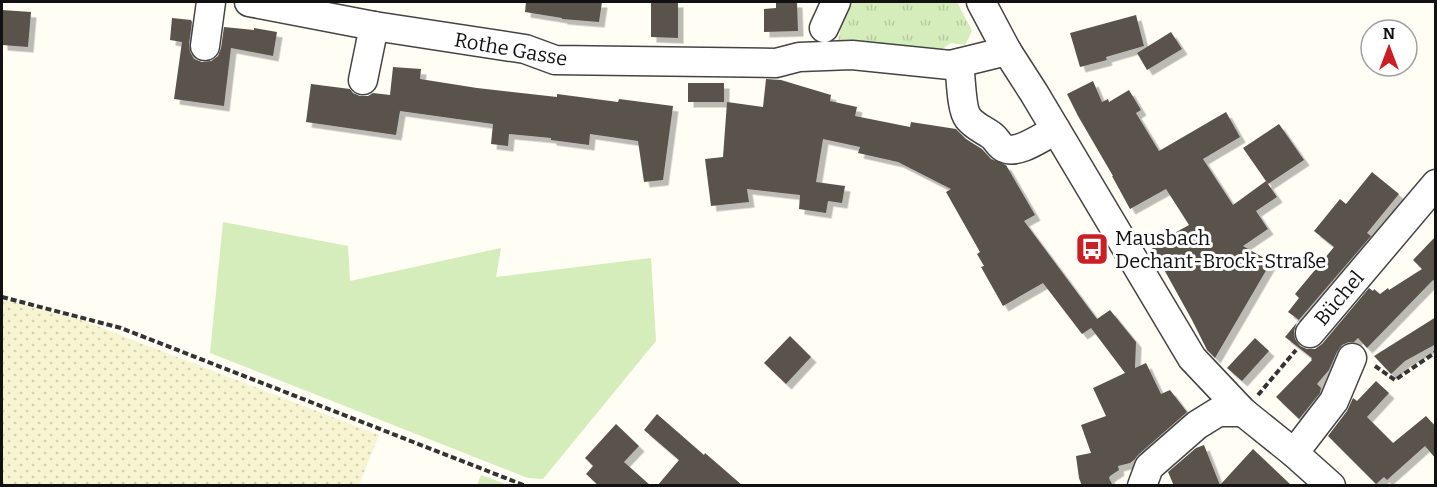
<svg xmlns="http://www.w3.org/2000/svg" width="1437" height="487" font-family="Bitter,serif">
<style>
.farmland{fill:url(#farmland-dots)}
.grass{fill:#d4edba}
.park{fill:url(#park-tufts)}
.building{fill:#5a524c;filter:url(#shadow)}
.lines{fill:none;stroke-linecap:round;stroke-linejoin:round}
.minor-casing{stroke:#444;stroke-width:31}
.path{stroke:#333;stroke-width:4;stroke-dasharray:6 3;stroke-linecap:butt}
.minor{stroke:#fff;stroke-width:28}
.labels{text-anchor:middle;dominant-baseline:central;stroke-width:6;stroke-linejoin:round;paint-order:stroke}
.street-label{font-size:20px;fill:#111;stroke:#fff}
.poi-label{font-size:20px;fill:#111;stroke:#fff;text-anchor:start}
</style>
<defs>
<pattern id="farmland-dots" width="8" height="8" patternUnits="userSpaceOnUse" patternTransform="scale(1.5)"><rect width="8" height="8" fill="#f7f4d2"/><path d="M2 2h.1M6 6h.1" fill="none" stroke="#d3d0b3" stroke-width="1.8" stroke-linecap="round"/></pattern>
<pattern id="park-tufts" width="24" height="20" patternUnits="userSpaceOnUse" patternTransform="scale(1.5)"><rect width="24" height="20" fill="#d4edba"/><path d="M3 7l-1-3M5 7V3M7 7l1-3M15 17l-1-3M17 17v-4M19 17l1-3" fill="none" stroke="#b5ca9f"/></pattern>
<filter id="shadow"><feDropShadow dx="5.5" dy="5.5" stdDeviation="0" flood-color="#0004"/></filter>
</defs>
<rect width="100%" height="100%" fill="#fffdf4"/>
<path class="farmland" d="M2,299l82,22 295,114 -20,50h-357z"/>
<g class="grass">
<path d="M223,222l125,24 2,35 151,-33 -5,29 155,-19 5,83 -113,138 -15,-1 -318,-125z"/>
<path d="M481,475l27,10h-31z"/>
</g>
<path class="park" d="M851,2h106l15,29 -7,14 -14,-2 -12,8 -101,-10 5,-23z"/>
<g class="building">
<path d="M526,2h76l-3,20 -37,-3v-1l-37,-6z"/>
<path d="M651,2h27v36l-27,-1z"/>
<path d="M776,2h21l1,29 -34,1v-23l12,-1z"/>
<path d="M2,10l29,2 -3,35 -26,-2z"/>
<path d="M1136,15l8,31 -38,11 1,3 -27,7 -10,-34z"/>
<path d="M172,18l19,2 1,2 -3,22 1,8 4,7 8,3 9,-1 7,-5 3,-8 3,-21 30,3v-2l23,4 -4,24 -42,-8 -7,58 -50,-7 8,-57 -12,-2z"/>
<path d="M1171,32l11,17 -35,21 -10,-17z"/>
<path d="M393,67l28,2 -1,10 57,9 80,9v-3l61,8 1,-3 54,7 -10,74 -19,2 -6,-41 -48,-7 -1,11 -38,-5v-2l-42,-4 -1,12 -17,-2 2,-20 -93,-13 -4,24 -90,-13 5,-38 39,5 3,4 7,3h8l5,-3 17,2z"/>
<path d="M766,79l15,1 50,15 -1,6 27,6 -2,9 55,11 1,-5 45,7 10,10 16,10 9,10 15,6 29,50 -11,6 73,98 13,-9 26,32 -1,26 11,-5 15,31 9,-4 17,22 -49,43 -4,5 -4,3 -12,3 1,4 -9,6 -1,2 4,8h-31l-3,-8 -3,-22 15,-3 -10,-28 25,-9 -13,-28 32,-15 -34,-45 -9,6 -39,-51 -40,23 -22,-39 3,-1 -7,-12 3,-2 -34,-60 5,-3 -53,-27 -40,-9 2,-6 -37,-8 -7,43 29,4 -3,17 -14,-2 -2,12 -27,-4 1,-14 -53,-6 2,13 -38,4 -6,-47 18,-2 4,-55 36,5z"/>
<path d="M1093,81l9,21 6,-3 1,3 20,-12 12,20 -5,3 23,38 67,-39 14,25 -37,22 30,46 33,-24 11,16 -21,14 12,18 -25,17 28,16 -56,96 -8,-8 -15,-30 -41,-74 38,-21 -23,-36 -36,20 -18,-33h1l-35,-60 -11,-22z"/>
<rect x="688" y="83" width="36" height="19"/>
<path d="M1279,124l25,36 -36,24 -25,-36z"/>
<path d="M1372,172l27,22 -32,39 4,3 -74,86 -3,9 1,8 5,7 7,3h8l7,-5 47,-56 4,3 1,-2 6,5 8,-6 1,2 33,-21 -9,-9 23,-24v47l-3,-3 -66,68 -9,-10 -4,4h-5l-7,3 -5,7 -8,18 -12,14 4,4 -1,5 -21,26 -23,-22 36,-37 -1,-1 1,-1 -27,-21 14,-17 -11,-8 11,-14 -4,-4 39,-47 -20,-16 26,-32 6,5z"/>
<path d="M1436,317v27l-31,17 -14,13 -17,-18z"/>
<path d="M790,336l21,21 -25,27 -22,-21z"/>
<path d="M1255,338l14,13 -27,30 -15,-13z"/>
<path d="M1376,381l13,12 -22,24 26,26 33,-27 10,11v32l-11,-13 -38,34 -3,-3 -8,7 -48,-48 19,-25 6,-13 4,3z"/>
<path d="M657,414l47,41 1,-2 38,33h-86l22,-26 -35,-30z"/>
<path d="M616,424l23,22 -15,16 27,24h-52l-13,-12 7,-8 -8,-8z"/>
<path d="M1204,445l16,40 33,-36 39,37h-118l-6,-14 28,-24z"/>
</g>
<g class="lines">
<defs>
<g id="minor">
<path d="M249,2l125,24 151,23 30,11 221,3 23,-6 53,-2 98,10 57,-14"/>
<path d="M981,2l26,49 27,42 158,265 51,54 51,41 37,33"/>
<path d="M824,28l12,-26"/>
<path d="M205,46l6,-44"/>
<path d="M959,63c2,13 2,46 9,55 6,8 16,12 23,17 5,3 8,11 13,13 14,7 39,-12 52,-18"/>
<path d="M363,80l11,-54"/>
<path d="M1310,333l126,-149"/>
<path d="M1294,453l40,-52 18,-43"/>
<path d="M1142,486l7,-19 48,-42 21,-13h25"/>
</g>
</defs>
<use href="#minor" class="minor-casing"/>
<g class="path">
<path d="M2,297l119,31 405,158"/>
<path d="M1375,366l20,14 41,-28"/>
<path d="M1258,395l38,-45"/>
</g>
<use href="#minor" class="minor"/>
</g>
<defs>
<symbol id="bus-square" viewBox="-11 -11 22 22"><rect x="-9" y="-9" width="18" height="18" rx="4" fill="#cb1f26" stroke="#fff"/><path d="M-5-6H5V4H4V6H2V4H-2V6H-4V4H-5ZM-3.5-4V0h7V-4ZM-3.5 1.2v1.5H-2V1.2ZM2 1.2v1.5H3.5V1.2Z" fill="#fff"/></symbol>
</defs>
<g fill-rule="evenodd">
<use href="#bus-square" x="1073" y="230" width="38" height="38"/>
</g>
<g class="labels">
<g class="street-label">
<text transform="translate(511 49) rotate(10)">Rothe Gasse</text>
<text transform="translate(1339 298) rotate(-50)">Büchel</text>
</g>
<g class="poi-label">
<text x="1115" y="238">Mausbach<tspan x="1115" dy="23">Dechant-Brock-Straße</tspan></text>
</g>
</g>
<rect width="1437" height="487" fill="none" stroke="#111111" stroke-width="6"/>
<g transform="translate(1389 48)"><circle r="28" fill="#ffffff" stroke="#a0a0a0" stroke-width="1.5"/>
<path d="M0-4.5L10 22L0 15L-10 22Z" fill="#cb1f26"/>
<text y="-9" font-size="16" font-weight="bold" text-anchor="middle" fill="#111111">N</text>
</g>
</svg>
